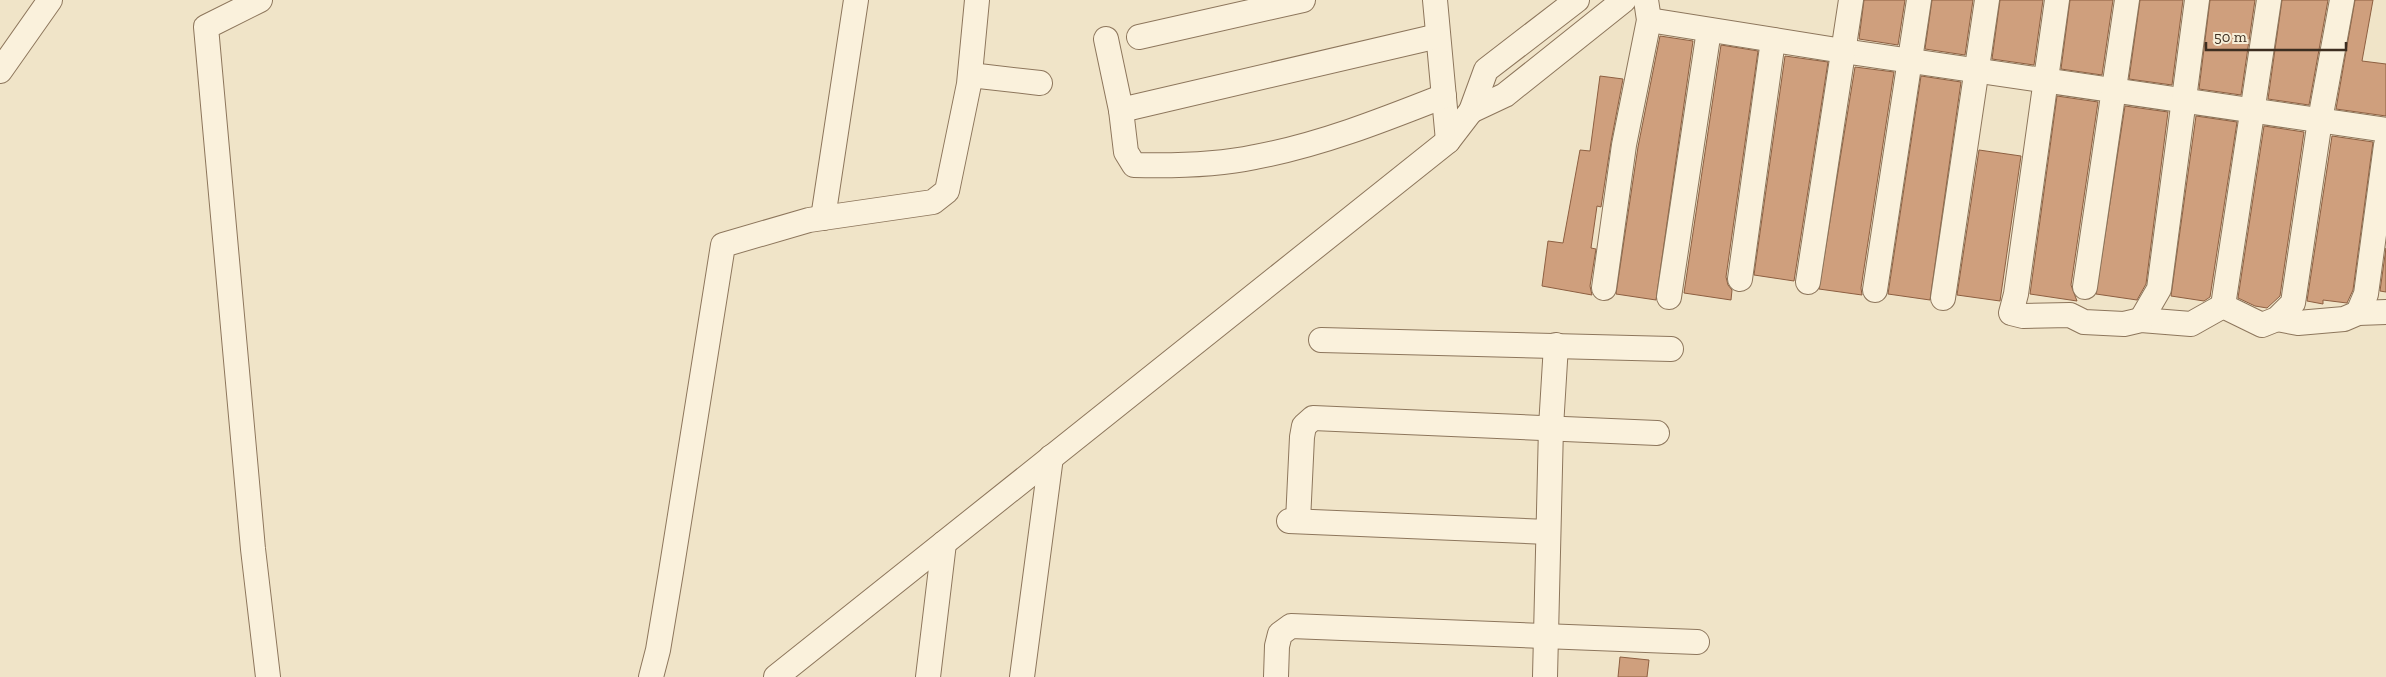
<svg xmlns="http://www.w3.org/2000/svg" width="2386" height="677" font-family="'Zilla Slab',serif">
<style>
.building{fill:#cf9f7d;stroke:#8d5f41}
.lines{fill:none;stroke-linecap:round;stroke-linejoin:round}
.minor-casing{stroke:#8d765c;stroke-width:26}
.minor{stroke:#faf1dc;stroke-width:24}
</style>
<rect width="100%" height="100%" fill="#f0e4c8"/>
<g class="building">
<path d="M1864,0h41l-7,45 -39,-6z"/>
<path d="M1932,0h41l-8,55 -40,-6z"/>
<path d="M2000,0h43l-9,65 -42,-6z"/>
<path d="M2070,0h43l-11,75 -41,-6z"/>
<path d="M2140,0h43l-11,85 -43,-6z"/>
<path d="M2210,0h45l-14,95 -42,-6z"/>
<path d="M2282,0h46l-19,105 -41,-6z"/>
<path d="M2355,0h18l-11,61 24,3v52l-50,-7z"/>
<path d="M1660,36l33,5 -37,259 -40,-6 22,-147z"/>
<path d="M1721,45l37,6 -32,226 2,8 4,5 -1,10 -47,-7z"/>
<path d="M1785,56l43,6 -34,219 -40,-6z"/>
<path d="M1855,67l39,5 -33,216 1,7 -43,-6z"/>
<path d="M1600,76l23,3 -12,63 -10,65 -4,-1 -6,42 5,1 -6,37 2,9 -50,-9 6,-45 15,2 17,-93 10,1z"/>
<path d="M1921,76l40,6 -31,218 -42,-6z"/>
<path d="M2057,96l41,6 -27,183 6,16 -47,-7z"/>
<path d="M2125,106l43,6 -22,172 -9,16 -41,-6z"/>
<path d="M2196,116l41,6 -27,175 -6,4 -33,-5z"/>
<path d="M2264,126l40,6 -24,164 -13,12 -12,-2 -17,-8z"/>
<path d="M2332,136l41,6 -20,148 -6,13 -24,-3v4l-16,-3z"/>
<path d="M1979,150l42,6 -21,145 -43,-6z"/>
<path d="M2386,248v44l-6,-1z"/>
<path d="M1620,657l29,3 -2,17h-29z"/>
</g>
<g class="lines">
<defs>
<g id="minor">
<path d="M260,0l-54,27 47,522 15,128"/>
<path d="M1435,0l13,141"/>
<path d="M2057,0l-41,294 -5,19 12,3 47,-1 14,7 40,2 17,-4 50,4 32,-18 39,19 15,-6 16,-16 27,-183 22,-120"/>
<path d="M1649,20l194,31 543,79"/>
<path d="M1139,37l164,-37"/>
<path d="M1106,39l15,71 5,42 8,13c39,1 83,0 121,-8 65,-12 128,-37 189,-61"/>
<path d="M0,71l50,-71"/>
<path d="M970,75l70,8"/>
<path d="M1121,110l317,-74"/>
<path d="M1471,111l34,-16 119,-95"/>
<path d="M823,218l33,-218"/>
<path d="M1740,279l33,-239"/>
<path d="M1808,282l43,-282"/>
<path d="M2085,287l42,-287"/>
<path d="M1604,288l20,-143 25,-125 -3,-20"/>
<path d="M1875,290l44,-290"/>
<path d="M1669,297l40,-267"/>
<path d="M1943,298l44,-298"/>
<path d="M2223,306l46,-306"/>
<path d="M2358,313l8,-19 20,-149"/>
<path d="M2277,319l21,4 46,-4 14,-6 28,-1"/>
<path d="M2141,320l18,-31 38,-289"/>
<path d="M1321,340l350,9"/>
<path d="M1289,521l259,11"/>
<path d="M1298,521l4,-84 2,-11 9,-8 344,15"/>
<path d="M651,677l7,-27 13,-78 52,-327 86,-25 124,-18 14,-11 22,-107 8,-84"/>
<path d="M776,677l672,-536 23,-30 15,-41 91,-70"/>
<path d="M928,677l16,-134"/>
<path d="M1022,677l29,-220"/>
<path d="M1276,677l1,-31 3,-12 11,-8 406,16"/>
<path d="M1545,677l6,-250 5,-82"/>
</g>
</defs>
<use href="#minor" class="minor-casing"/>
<use href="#minor" class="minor"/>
</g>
<path d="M2206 42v8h140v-8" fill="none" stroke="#3d2e20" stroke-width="2.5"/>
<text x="2214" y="42" font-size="15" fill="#3d2e20" stroke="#f7eed8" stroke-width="4" paint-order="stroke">50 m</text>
</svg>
